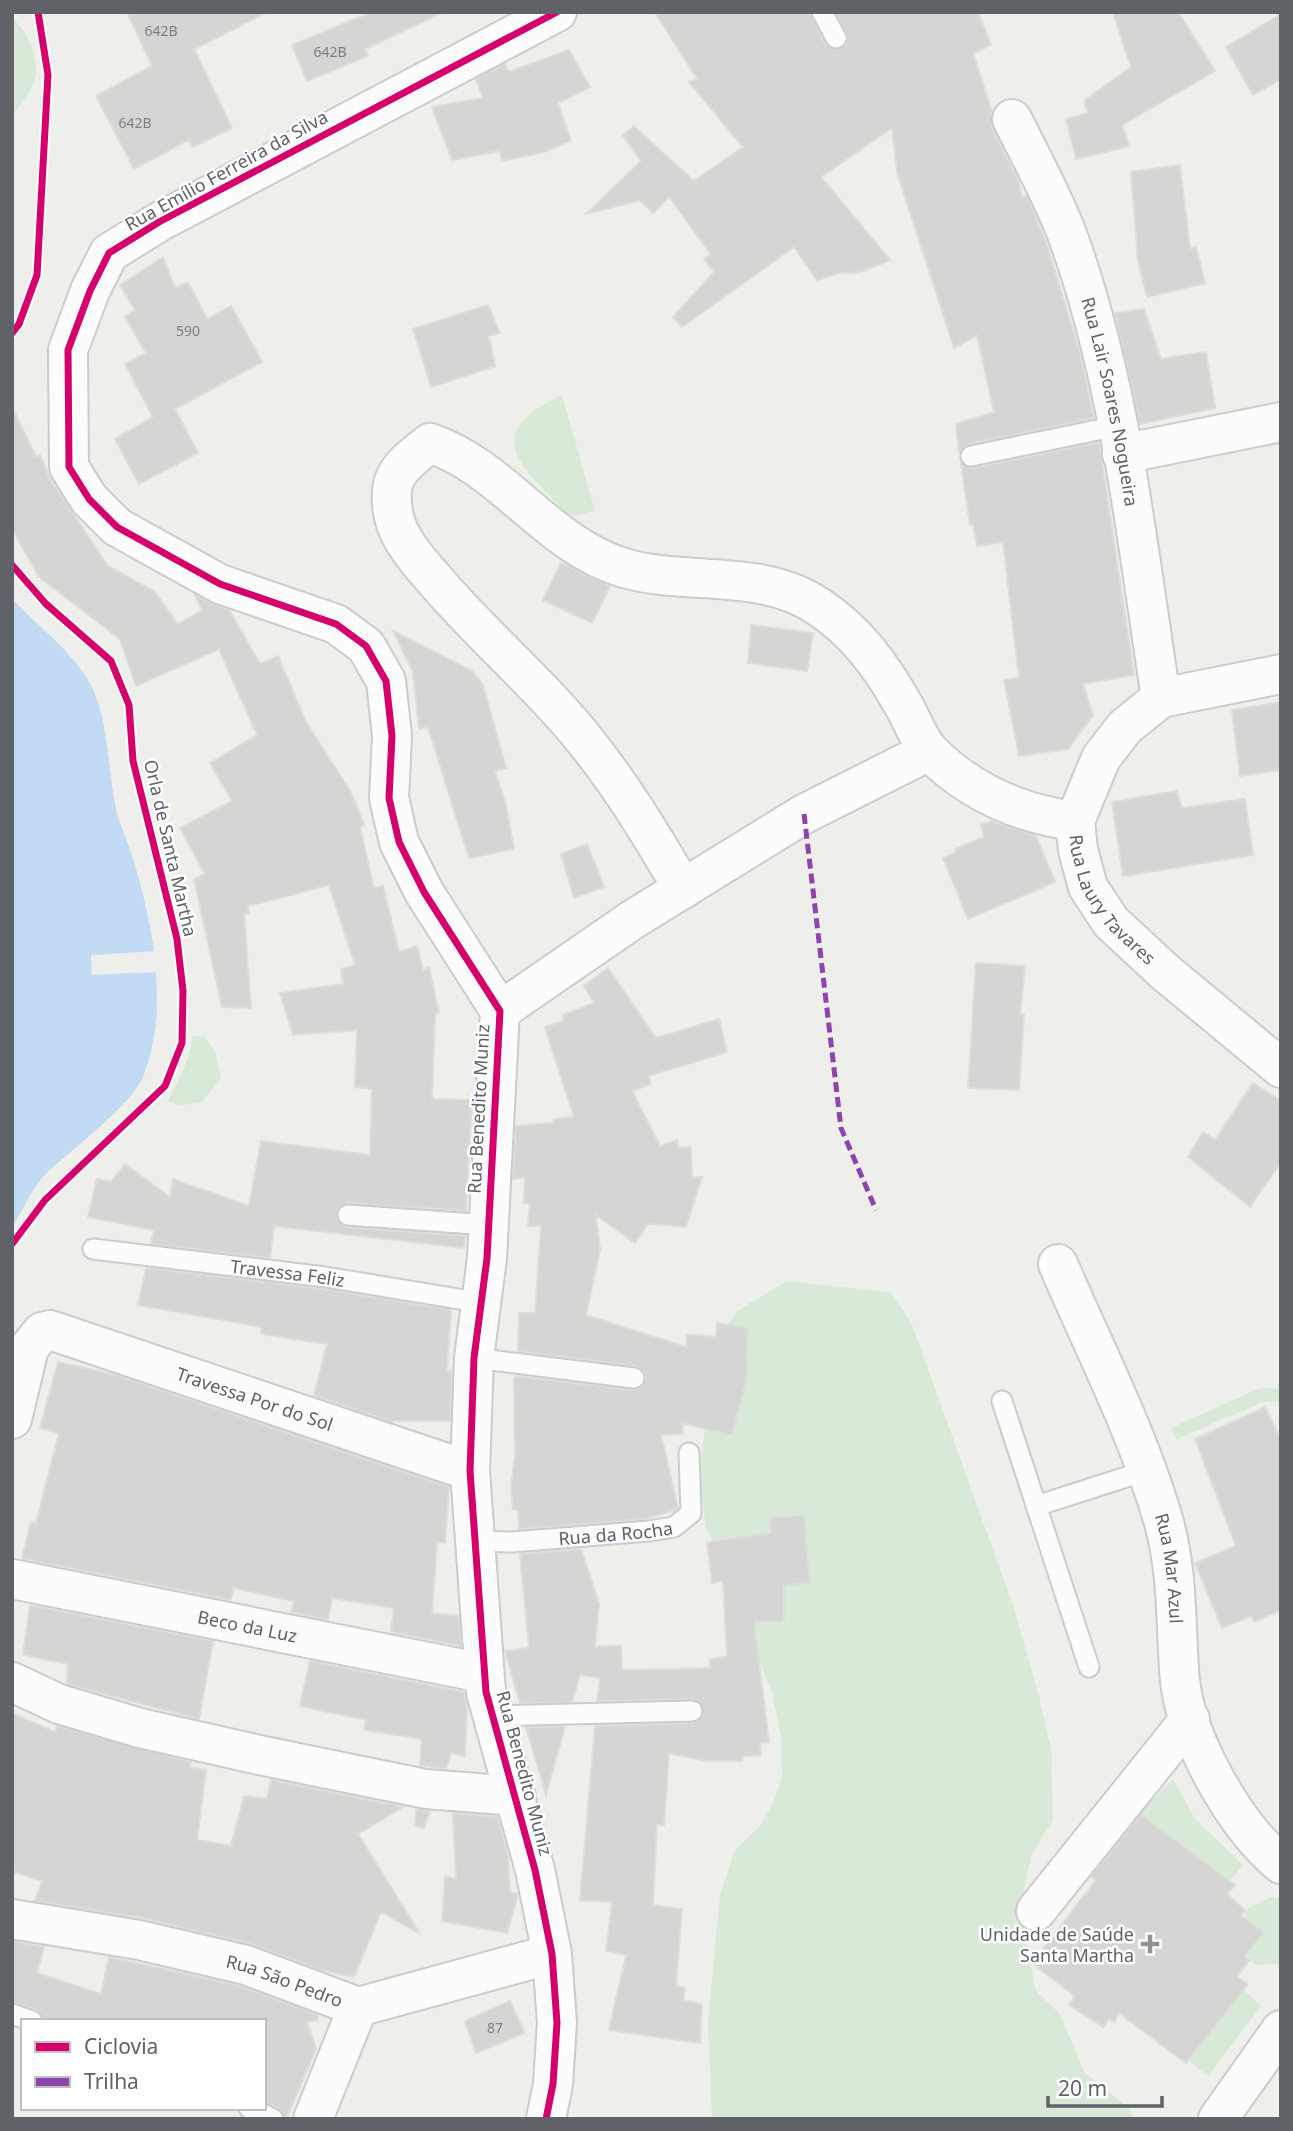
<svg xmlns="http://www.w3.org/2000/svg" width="1293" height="2131" font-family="'Noto Sans',sans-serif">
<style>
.green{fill:#d9e9d8}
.water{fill:#c2daf4}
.pier{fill:#eeeeea}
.building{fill:#d5d5d3;stroke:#deddd9;stroke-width:2}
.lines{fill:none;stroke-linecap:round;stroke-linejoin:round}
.lane-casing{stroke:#cbcccb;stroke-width:23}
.street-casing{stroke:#cbcccb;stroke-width:42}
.lane{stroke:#fcfcfc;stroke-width:19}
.street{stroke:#fcfcfc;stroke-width:38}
.quiet{stroke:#8e44ad;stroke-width:5;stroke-dasharray:10 5;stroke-linecap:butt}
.cycleway-casing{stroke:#fff;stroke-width:11}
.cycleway{stroke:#d6006c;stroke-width:7}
.poi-dot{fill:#919395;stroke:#fff;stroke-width:2.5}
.labels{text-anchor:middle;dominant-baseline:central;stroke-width:5;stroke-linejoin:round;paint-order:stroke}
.number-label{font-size:14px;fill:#7e8083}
.street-label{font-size:18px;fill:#5f6267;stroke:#fff}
.poi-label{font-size:18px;fill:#5f6267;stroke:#fff;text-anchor:end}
</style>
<rect width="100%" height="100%" fill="#eeeeea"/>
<g class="green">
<path d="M12,19c12,6 26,36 24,55 -1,12 -16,33 -24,41z"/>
<path d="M562,395l33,116 -25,6c-44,-48 -96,-81 -8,-122z"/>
<path d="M192,1035l12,2 11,14 6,28 -20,24 -22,2 -11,-3c8,-22 24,-41 24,-67z"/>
<path d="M787,1281l103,11 21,30 102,283 26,91 12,54 2,70 -22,36 -11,54 16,81 24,23 24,58 46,37 3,10h-421l-4,-97 12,-127 15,-45 25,-24 15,-27 7,-23 -1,-38 -8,-43 -67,-168 -5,-32v-38l17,-118 19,-28z"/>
<path d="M1260,1388l21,1v12l-18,1 -86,37 -6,-11z"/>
<path d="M1173,1779l22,40 48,46 -13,16 -69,-48 -51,36 -16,-13z"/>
<path d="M1271,1897l10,2v65l-24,1 -8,-5 -4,-50z"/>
<path d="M1244,1990l17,16 -53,70 -20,-16z"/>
</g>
<path class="water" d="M12,599c25,26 57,50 76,81 21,36 19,84 27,124 2,15 10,30 15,45 22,70 41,156 13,228 -10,25 -68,71 -90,90 -18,15 -29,40 -41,61z"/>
<path class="pier" d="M158,951v21l-66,3 -1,-20z"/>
<g class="building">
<path d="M127,12h141l-74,37 38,79 -39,19 -4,-7 -55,29 -38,-73 56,-30z"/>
<path d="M372,12h71l-78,37 3,7 -61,25 -15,-36z"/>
<path d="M655,12h155l15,32 11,6 10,-5 2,-7 -12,-26h142l13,33 -18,8 19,60v15l26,51 4,18 5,-1 19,46 34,111 14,65 -125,26 -10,8 -3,-28 38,-12 -17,-77 -23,13 -57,-176 -5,-44 -71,49 69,83 -29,12 -22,1 -22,7 -23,-33 -112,80 -9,-10 41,-45 -10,-13 7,-5 -42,-57 -16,16 -13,-13 -54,14 55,-53 -18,-25 11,-10 60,55 49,-34 -54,-65 8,-3z"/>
<path d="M1113,12h65l37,59 -93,54 7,21 -53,13 -10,-40 22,-6 -4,-12 47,-34z"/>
<path d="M1281,14v65l-28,16 -27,-48z"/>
<path d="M569,50l21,37 -32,16 13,38 -27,11 -42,9 -2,-10 -48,9 -20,-53 51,-9 -7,-19 29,-15 4,8z"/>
<path d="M1180,165l10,84 6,-2 9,36 -58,14 -9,-36 -7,-89z"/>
<path d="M163,257l12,31 13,-6 19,37 24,-13 31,56 -87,47 23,44 -59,31 -24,-45 38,-22 -28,-53 21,-11 -21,-36 10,-7 -15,-25z"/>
<path d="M488,305l12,28 -11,3 6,30 -64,21 -18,-58z"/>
<path d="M1144,309l17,50 45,-7 9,56 -75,16 -25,-111z"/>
<path d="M12,407l24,50 4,-2 10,24 58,87 46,25 24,33 24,-14 -7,-15 35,16 30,53 18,-8 28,66 46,72 12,31 -4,2 14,61 9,-2 16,66 18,-6 6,24 6,-3 10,46 -4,1 -3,85 40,1 -6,111 -117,-8 -11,5 -1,12 10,7 118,9 -1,12 -190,-22 -4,32 -119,-14 3,-14 -66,-13 9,-38 14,3 14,-18 45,33 3,-18 76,27 12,-65 109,14 2,-66 -17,-2 2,-57 -64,5 -13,-42 63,-9 -2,-15 14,-4 -26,-80 -81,21 1,7 -5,1 7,94 -29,-1 -28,-128 11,-5 -25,-46 52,-27 -22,-38 47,-28 -38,-86 -83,37 -16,-47 -81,-62 -27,-48z"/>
<path d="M1099,442l35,233 -51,9 10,31 -25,34 -49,7 -15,-76 15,-2 -16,-136 -26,4 -4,-22 -3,1 -9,-62 12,5z"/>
<path d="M561,563l49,23 -18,37 -49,-23z"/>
<path d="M751,625l62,8 -6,38 -59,-8z"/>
<path d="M393,631l79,40 11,14 23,83 -11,3 11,34 8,44 -45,9 -41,-131 -9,2 -6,-57z"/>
<path d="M1281,702v68l-41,6 -8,-66z"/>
<path d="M1177,791l5,17 63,-9 8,56 -130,21 -11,-74z"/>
<path d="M992,821l44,15 19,46 -87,37 -25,-61 13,-6 -1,-3 29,-12 -3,-12z"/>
<path d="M587,844l17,43 -30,11 -13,-44z"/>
<path d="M976,963l49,3 -5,48 4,1 -5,75 -51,-2z"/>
<path d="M608,968l48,70 63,-19 8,33 -79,24 3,8 -19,7 28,55 17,-6 2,8 12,-1 1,30h10l-16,50 -38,-3 -13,19 -39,-28 4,35 -14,65 100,32 1,-13 29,3 1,-14 31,5 -2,53 -14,54 -50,-12 1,11 -22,1 17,73 -3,2 -30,9 -126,10 -1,-19 -5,-1 -2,-22 4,-32 -1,-76 3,-3 115,14 7,-1 7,-9 -1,-7 -9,-7 -118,-15 1,-38h16l6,-87h-13l2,-22 -6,-1 1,-26 -12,2 3,-53 36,-3 2,-4 20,-2 -29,-90 19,-6 -1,-6 31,-12 -10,-17z"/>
<path d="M1253,1083l28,18v61l-31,45 -62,-50 15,-25 12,8z"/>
<path d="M146,1268l177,21 128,21 -4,60 5,1 -2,50h-61l-75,-26 13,-51 -66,-10 1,-7 -124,-22z"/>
<path d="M58,1362l58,13 333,112 -4,56 -8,-1 -5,71 27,3 2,30 -70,-14 3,-24 -62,-10 -4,22 -37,-8 3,-11 -61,-13 -2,12 -209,-41 9,-37 5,1 23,-90 -19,-5z"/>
<path d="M1265,1407l16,33v170l-27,12 -3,-6 -29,12 -27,-65 41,-17 -41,-107z"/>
<path d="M804,1515l6,68 -26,2v36l-30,1 15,120 -9,1 1,12 -17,1 -2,5h-36l-37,-8 -5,72h-7l-4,80 29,4 -6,77 9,2 -2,12 19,4 -2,39 -91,-13 17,-75 -20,-4 6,-49 -32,-2 15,-174 97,-3 10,-6 2,-7 -6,-9 -6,-2 -95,2 3,-23 -20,-3 -8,27 -52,1 -15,-52 24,-3 -9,-94 61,-5 18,55 -4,43 26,-2 1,25 89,-2 -2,-9 18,-2 -4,-76 -11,2 -5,-41 64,-9 -1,-15z"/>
<path d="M30,1605l183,36 -14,78 -132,-35 1,-20 -45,-9z"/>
<path d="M310,1661l154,31 3,12 -2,52 -14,-3 -5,16 -26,-4 2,-26 -58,-9 2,-10 -66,-14z"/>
<path d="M12,1713l43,19 2,-6 134,36 -1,5 16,3 -9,70 34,6 13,-50 23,3 4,-19 132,27 -45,27 62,100 -39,-22 -27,65 -33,-7 -70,-26 -108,-26 -108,-17 7,-20 -30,-10z"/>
<path d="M565,1726l-19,69 -20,-68z"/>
<path d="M416,1809l14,2 -6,17 -9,-2z"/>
<path d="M453,1813l45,4 10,39 2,36 8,2 -11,39 -65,-12 3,-45 11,3z"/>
<path d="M1141,1815l94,70 -8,9 18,16 -4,6 23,16 -19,24 4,4 -12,17 11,7 -62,79 -67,-50 -5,9 -5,-3 -6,8 -34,-22 6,-9 -43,-33 64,-83 -5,-3z"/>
<path d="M12,1941l32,6 -7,26 64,21 8,-37 131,29 78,29 -1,6h-10l9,28 -30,70 -7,-11 -15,-6v-81h-220l-7,-11 -25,-8z"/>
<path d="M510,2001l15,32 -49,20 -11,-32z"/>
</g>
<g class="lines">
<defs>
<g id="lane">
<path d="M822,12l14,26"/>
<path d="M971,456l146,-30"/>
<path d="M348,1215l140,10"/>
<path id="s1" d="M93,1249l232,28 158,26"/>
<path d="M474,1358l160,20"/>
<path d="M1002,1401l87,266"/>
<path d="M1036,1506l112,-36"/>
<path id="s2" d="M474,1541l38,1 137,-11 25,-4 17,-14 -2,-60"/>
<path d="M491,1716l201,-5"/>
<path d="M12,2014l20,7"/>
<path d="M249,2108l24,11"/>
</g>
<g id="street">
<path id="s3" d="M1012,119c19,38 40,76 55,115 54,148 70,310 94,464"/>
<path d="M1122,454l159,-32"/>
<path id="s4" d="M1281,674l-120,24 -36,29 -24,31 -26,63 3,29 10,37 23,35 55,51 115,95"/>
<path d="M683,889c-31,-53 -61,-103 -100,-151 -45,-56 -102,-103 -149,-159 -15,-17 -35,-39 -40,-62 -9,-41 7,-51 36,-74 74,25 117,102 194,125 62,18 139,0 195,39 38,25 63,60 85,99 8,14 15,34 26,46 40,40 90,62 145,69"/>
<path d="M500,1011l132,-91 172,-106 125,-63"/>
<path id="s5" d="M1058,1264c36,84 79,167 105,255 16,56 12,106 17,162 7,60 55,145 101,183"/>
<path id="s6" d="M12,1419l17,-71 13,-16 8,-2 420,141"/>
<path id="s7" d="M12,1579l471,94"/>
<path d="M12,1682l47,22 81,24 124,28 162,33 90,7"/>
<path d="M1036,1911l154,-192"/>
<path id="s8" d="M12,1919l127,21 107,25 112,42 194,-53"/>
<path d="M313,2119l45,-112"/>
<path d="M546,2119l7,-35 4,-61 -5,-69 -17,-84 -49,-178 -16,-221 4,-113 13,-100 13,-247 -76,-119 -25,-50 -10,-44 3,-62 -6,-55 -20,-35 -30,-22 -116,-40 -103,-57 -28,-28 -20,-32 -1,-117 22,-59 19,-38 50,-31 398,-210"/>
<path d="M1218,2119l63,-89"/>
</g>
</defs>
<use href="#lane" class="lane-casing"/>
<use href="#street" class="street-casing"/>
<use href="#lane" class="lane"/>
<use href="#street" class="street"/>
<path class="quiet" d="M804,814l37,314 35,82"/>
<defs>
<g id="cycleway">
<path d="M12,333l7,-9 18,-49 11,-200 -10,-63"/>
<path d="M12,565l34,39 65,57 18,44 4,56 44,178 6,52 -1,52 -17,43 -120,114 -33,44"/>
<path d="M546,2119l7,-35 4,-61 -5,-69 -17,-84 -49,-178 -16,-221 4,-113 13,-100 13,-247 -76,-119 -25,-50 -10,-44 3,-62 -6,-55 -20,-35 -30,-22 -116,-40 -103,-57 -28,-28 -20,-32 -1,-117 22,-59 19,-38 50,-31 398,-210"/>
</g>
</defs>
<use href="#cycleway" class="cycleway-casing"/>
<use href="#cycleway" class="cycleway"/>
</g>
<path class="poi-dot" d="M1146.5 1933.5h7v7h7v7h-7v7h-7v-7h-7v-7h7z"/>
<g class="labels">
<g class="number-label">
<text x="161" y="30">642B</text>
<text x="330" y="51">642B</text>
<text x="135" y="122">642B</text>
<text x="188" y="330">590</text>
<text x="495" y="2027">87</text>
</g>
<g class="street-label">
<text transform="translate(226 170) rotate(-29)">Rua Emílio Ferreira da Silva</text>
<text stroke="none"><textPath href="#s3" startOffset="301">Rua Lair Soares Nogueira</textPath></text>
<text transform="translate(171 848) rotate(77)">Orla de Santa Martha</text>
<text stroke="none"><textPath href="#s4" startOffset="366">Rua Laury Tavares</textPath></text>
<text transform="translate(478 1109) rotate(-87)">Rua Benedito Muniz</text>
<text stroke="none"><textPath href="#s1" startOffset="196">Travessa Feliz</textPath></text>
<text stroke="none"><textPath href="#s6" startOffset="318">Travessa Por do Sol</textPath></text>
<text stroke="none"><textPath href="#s2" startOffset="142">Rua da Rocha</textPath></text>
<text stroke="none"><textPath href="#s5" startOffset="326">Rua Mar Azul</textPath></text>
<text stroke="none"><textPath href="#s7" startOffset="240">Beco da Luz</textPath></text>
<text transform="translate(525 1773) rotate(75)">Rua Benedito Muniz</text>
<text stroke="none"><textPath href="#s8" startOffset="280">Rua São Pedro</textPath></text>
</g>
<g class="poi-label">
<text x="1134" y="1934">Unidade de Saúde<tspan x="1134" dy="21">Santa Martha</tspan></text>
</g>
</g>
<rect width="1293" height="2131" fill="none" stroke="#5f6267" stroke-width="28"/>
<rect x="21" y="2019" width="245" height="91" fill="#ffffff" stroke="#bfc0c2" stroke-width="2"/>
<rect x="35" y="2042" width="35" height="10" fill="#d6006c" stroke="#bfc0c2" stroke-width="2"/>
<text x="84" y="2054" font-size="21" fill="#5f6267">Ciclovia</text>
<rect x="35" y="2077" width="35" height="10" fill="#8e44ad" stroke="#bfc0c2" stroke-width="2"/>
<text x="84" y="2089" font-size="21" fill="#5f6267">Trilha</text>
<path d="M1048 2096v10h114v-10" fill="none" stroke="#5f6267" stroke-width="3.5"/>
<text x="1058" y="2096" font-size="21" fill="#5f6267" stroke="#ffffff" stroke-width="5" paint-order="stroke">20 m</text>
</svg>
